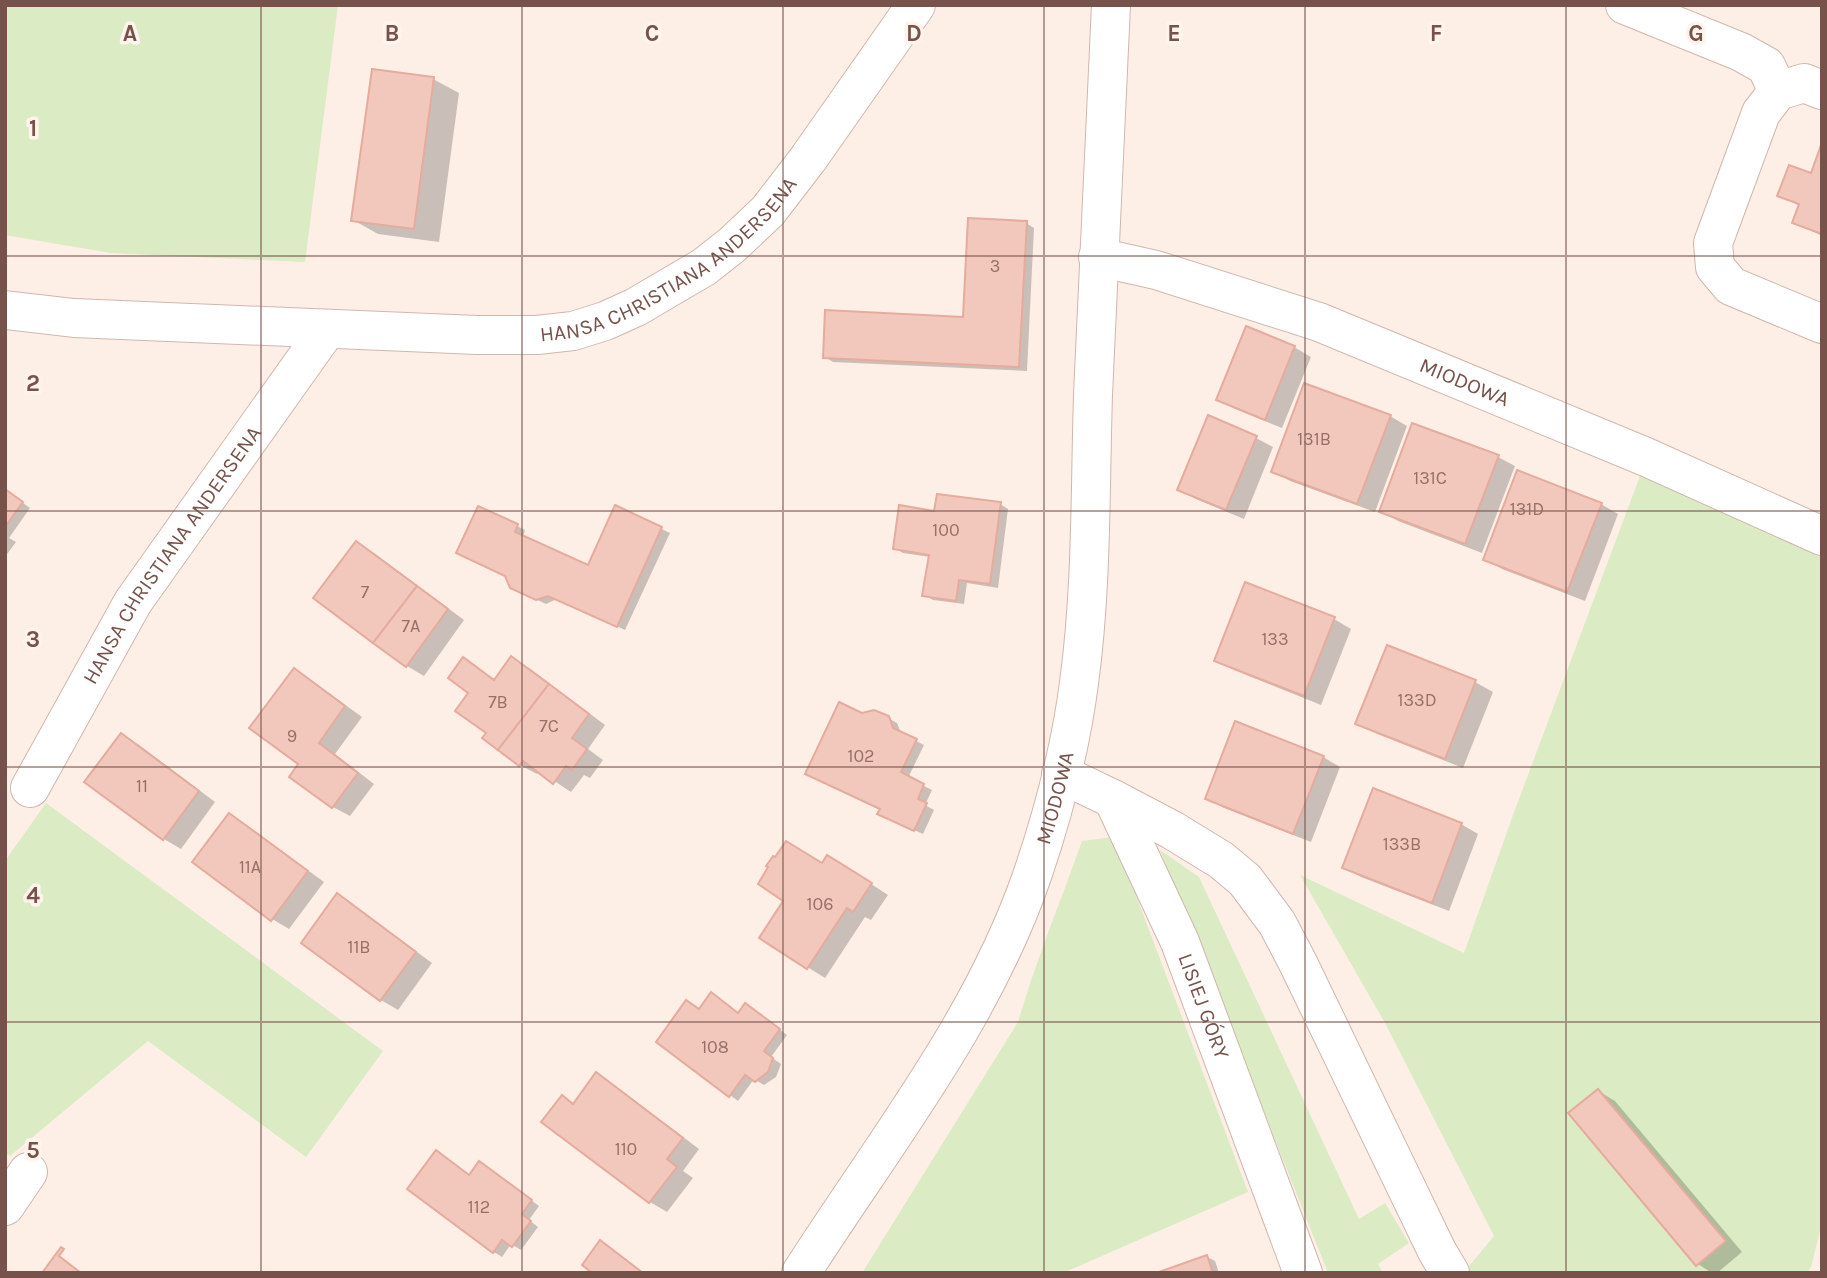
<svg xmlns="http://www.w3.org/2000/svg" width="1827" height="1278" font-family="Karla,sans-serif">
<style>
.green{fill:#dbebc4}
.shadow{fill:#0003}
.building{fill:#f2c8bd;stroke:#e5ab9d;stroke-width:2}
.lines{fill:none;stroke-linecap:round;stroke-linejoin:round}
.minor-casing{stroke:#d0b7ae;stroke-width:40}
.minor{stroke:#fff;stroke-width:38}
.grid{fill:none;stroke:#76524a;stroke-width:2;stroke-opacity:0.55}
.labels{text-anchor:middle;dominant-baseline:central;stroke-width:7;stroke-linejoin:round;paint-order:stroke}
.number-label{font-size:18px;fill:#957067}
.street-label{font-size:21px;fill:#76524a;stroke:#fff4ec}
.grid-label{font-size:23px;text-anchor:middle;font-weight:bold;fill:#76524a;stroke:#fff4ec;stroke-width:7;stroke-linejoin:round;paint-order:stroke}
</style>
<rect width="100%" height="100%" fill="#fdefe6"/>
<g class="green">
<path d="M5,5h333l-33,257 -194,-9 -106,-18z"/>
<path d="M1640,476l182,79v668l-11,44 -4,6h-340l-2,-2 29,-35 -109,-213 -85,-148 164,78 49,-138z"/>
<path d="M46,803l337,248 -77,106 -158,-116 -138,115 -5,-3v-292z"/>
<path d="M1114,837l134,355 -185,81h-201l156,-251c18,-62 43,-121 64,-181z"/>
<path d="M1160,850l39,27 160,342 26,-16 24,40 -31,21 5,9h-55z"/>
</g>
<g class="shadow">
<path d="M433,79l26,14 -20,149 -61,-8 -25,-14z"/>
<path d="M1822,147v89l-28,-14 6,-16 -21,-11 33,-20z"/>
<path d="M1026,223l8,5 -7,143 -194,-9 -8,-5 140,-39z"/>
<path d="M1294,347l17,10 -29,71 -47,-19 -17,-10z"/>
<path d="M1390,416l17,10 -32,86 -85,-31 -17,-10z"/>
<path d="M1256,438l17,9 -29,72 -48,-20 -17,-10z"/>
<path d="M1498,457l17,9 -33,87 -84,-32 -17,-10z"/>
<path d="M5,490l25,18 -21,30 7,4 -11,15z"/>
<path d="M1000,504l8,5 -10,79 -31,-5 -3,21 -31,-4 -9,-5 6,-38 -27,-4 -8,-5 41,-35z"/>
<path d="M1601,504l17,10 -33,87 -83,-32 -17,-10z"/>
<path d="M616,507l54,26 -45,97 -68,-31 -11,5 -26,-12 -13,-16 -41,-19 51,-31 8,4 -2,7 65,31z"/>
<path d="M356,543l18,10 90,67 -40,56 -17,-10z"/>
<path d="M1334,619l17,10 -30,76 -87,-35 -17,-10z"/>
<path d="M1388,647l87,35 18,10 -30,76 -88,-35 -18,-9z"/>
<path d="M512,658l17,10 76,57 -17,24 15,11 -13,18 -6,-3 -13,17 -32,-21 -2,3 -17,-9 -35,-27 3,-5 -17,-40 -7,-33 32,20z"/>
<path d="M294,670l17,10 51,37 -27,37 39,30 -24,32 -17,-9z"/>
<path d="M862,715l26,3 9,5 4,10 23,12 -16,33 24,12 -7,15 9,5 -11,24 -36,-16 -5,-9z"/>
<path d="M121,735l18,10 76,57 -34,47 -17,-10z"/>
<path d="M1323,757l17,10 -29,75 -87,-34 -17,-10z"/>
<path d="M229,815l17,10 78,57 -35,47 -17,-10z"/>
<path d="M1461,824l17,10 -29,77 -88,-34 -17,-10z"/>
<path d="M823,865l22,2 43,28 -17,25 -6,-3 -40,61 -64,-40 25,-38z"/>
<path d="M338,896l17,10 77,57 -34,47 -17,-10z"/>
<path d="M700,1010l39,4 14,-4 34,25 -16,22 10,7 -5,13 -12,8 -10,-6 -16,22 -80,-59z"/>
<path d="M597,1075l17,10 85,64 -16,22 10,7 -26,34 -17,-10 -106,-80 18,-25 13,7z"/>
<path d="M1598,1091l17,10 127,151 -25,21h-5l-14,-9z"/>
<path d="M444,1157l27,19 17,-8 51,38 -10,14 9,7 -17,23 -10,-6 -9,13 -8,-5z"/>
<path d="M1207,1257l8,4 4,12h-58z"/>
</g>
<g class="building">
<path d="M372,69l62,8 -20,152 -63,-8z"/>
<path d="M1821,145h1v89l-30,-11 7,-19 -22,-8 12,-31 22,8z"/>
<path d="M968,218l59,3 -8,146 -196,-9 2,-48 138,7z"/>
<path d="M1246,326l49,20 -30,74 -49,-20z"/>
<path d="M1304,383l87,32 -34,89 -86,-32z"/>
<path d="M1208,415l49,21 -31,74 -49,-20z"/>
<path d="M1412,423l87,32 -34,89 -86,-32z"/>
<path d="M1517,470l85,33 -35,89 -84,-32z"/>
<path d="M5,489l18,13 -18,25z"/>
<path d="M937,494l64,8 -11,82 -31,-4 -3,21 -34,-5 7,-41 -36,-6 6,-44 35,6z"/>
<path d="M615,505l47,22 -45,100 -69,-31 -12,4 -26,-12 -5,-12 -49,-23 22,-47 40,18 -3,8 73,33z"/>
<path d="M356,541l61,45 -44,57 -60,-45z"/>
<path d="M1245,582l90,35 -31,79 -90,-35z"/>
<path d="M417,586l31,23 -42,58 -33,-24z"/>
<path d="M1387,645l89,35 -31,79 -90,-35z"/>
<path d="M511,656l38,28 -51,66 -16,-12 4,-5 -31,-22 13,-18 -20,-15 15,-21 31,23z"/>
<path d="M294,668l51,38 -26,37 39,30 -26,35 -43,-31 9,-13 -49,-36z"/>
<path d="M549,684l40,30 -17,24 15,11 -15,21 -6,-4 -13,18 -30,-23 -4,5 -21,-16z"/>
<path d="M839,702l23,11 12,-3 15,6 4,12 24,11 -16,33 23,12 -6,15 9,4 -13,28 -37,-17 3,-5 -75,-35z"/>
<path d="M1235,721l89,35 -31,78 -88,-35z"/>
<path d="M121,733l78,58 -36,49 -79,-58z"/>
<path d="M1373,788l89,35 -30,80 -90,-35z"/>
<path d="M229,813l79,58 -37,50 -79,-59z"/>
<path d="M786,841l36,22 5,-8 45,28 -19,29 -6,-4 -40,61 -48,-31 24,-37 -25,-17 10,-17 -2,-1 7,-10 2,1z"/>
<path d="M337,893l79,59 -36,49 -79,-58z"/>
<path d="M711,992l27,21 7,-10 35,26 -16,22 9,7 -5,14 -13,10 -10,-7 -16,22 -73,-55 30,-42 13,9z"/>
<path d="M596,1072l87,66 -16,21 10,8 -28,36 -108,-81 21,-27 11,9z"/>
<path d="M1598,1089l128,152 -30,25 -128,-153z"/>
<path d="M436,1150l33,25 10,-14 53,39 -10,14 9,7 -19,26 -10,-7 -9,13 -86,-64z"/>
<path d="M600,1240l43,33h-51l-10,-8z"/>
<path d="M61,1247l3,2 -5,7 22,17h-39z"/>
<path d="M1207,1255l6,18h-57z"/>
</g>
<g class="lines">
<defs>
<g id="minor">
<path d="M1625,5l116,47 25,14 12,25"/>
<path d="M1822,90l-18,-7 -26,8 -17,22 -48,130 2,24 16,19 91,38"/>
<path id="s1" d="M1098,257l58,13 163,52 327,135 176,79"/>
<path id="s2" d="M5,310l69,8 403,17h60l36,-4 32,-10 31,-14 68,-40 28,-22 36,-34 40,-52 108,-154"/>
<path id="s3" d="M1061,774l52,25 67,143 123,331"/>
<path id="s4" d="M30,788l103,-186 194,-273"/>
<path d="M1113,799l59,31 49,30 24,20 32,43 21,40 139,288 13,22"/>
<path d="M5,1206l23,-34"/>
<path id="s5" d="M801,1273c83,-130 182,-253 232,-400 20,-59 38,-128 46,-190 13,-95 11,-192 14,-288 5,-130 11,-260 18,-390"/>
</g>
</defs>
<use href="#minor" class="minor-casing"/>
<use href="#minor" class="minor"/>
</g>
<path class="grid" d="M261,5v1268M522,5v1268M783,5v1268M1044,5v1268M1305,5v1268M1566,5v1268M5,256h1817M5,511h1817M5,767h1817M5,1022h1817"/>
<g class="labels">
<g class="number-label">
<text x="995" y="266">3</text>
<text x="1314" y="439">131B</text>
<text x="1430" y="478">131C</text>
<text x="1527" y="509">131D</text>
<text x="946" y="530">100</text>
<text x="365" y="592">7</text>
<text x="411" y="626">7A</text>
<text x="1275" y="639">133</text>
<text x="1417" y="700">133D</text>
<text x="498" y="702">7B</text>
<text x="549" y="726">7C</text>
<text x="292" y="736">9</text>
<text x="861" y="756">102</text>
<text x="142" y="786">11</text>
<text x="1402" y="844">133B</text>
<text x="250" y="867">11A</text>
<text x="820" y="904">106</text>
<text x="359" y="947">11B</text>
<text x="715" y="1047">108</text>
<text x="626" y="1149">110</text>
<text x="479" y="1207">112</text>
</g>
<g class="street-label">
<text stroke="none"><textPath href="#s2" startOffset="688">HANSA CHRISTIANA ANDERSENA</textPath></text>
<text stroke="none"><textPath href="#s1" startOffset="388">MIODOWA</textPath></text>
<text stroke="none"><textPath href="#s4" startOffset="273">HANSA CHRISTIANA ANDERSENA</textPath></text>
<text stroke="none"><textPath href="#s5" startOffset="542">MIODOWA</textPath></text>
<text stroke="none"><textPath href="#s3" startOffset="284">LISIEJ GÓRY</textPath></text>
</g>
</g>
<g class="grid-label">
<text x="130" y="41">A</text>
<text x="392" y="41">B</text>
<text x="652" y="41">C</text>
<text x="914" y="41">D</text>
<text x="1174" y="41">E</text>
<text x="1436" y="41">F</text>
<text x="1696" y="41">G</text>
<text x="33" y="136">1</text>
<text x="33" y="391">2</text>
<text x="33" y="647">3</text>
<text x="33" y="903">4</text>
<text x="33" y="1158">5</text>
</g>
<rect width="1827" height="1278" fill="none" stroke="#76524a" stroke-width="14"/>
</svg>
